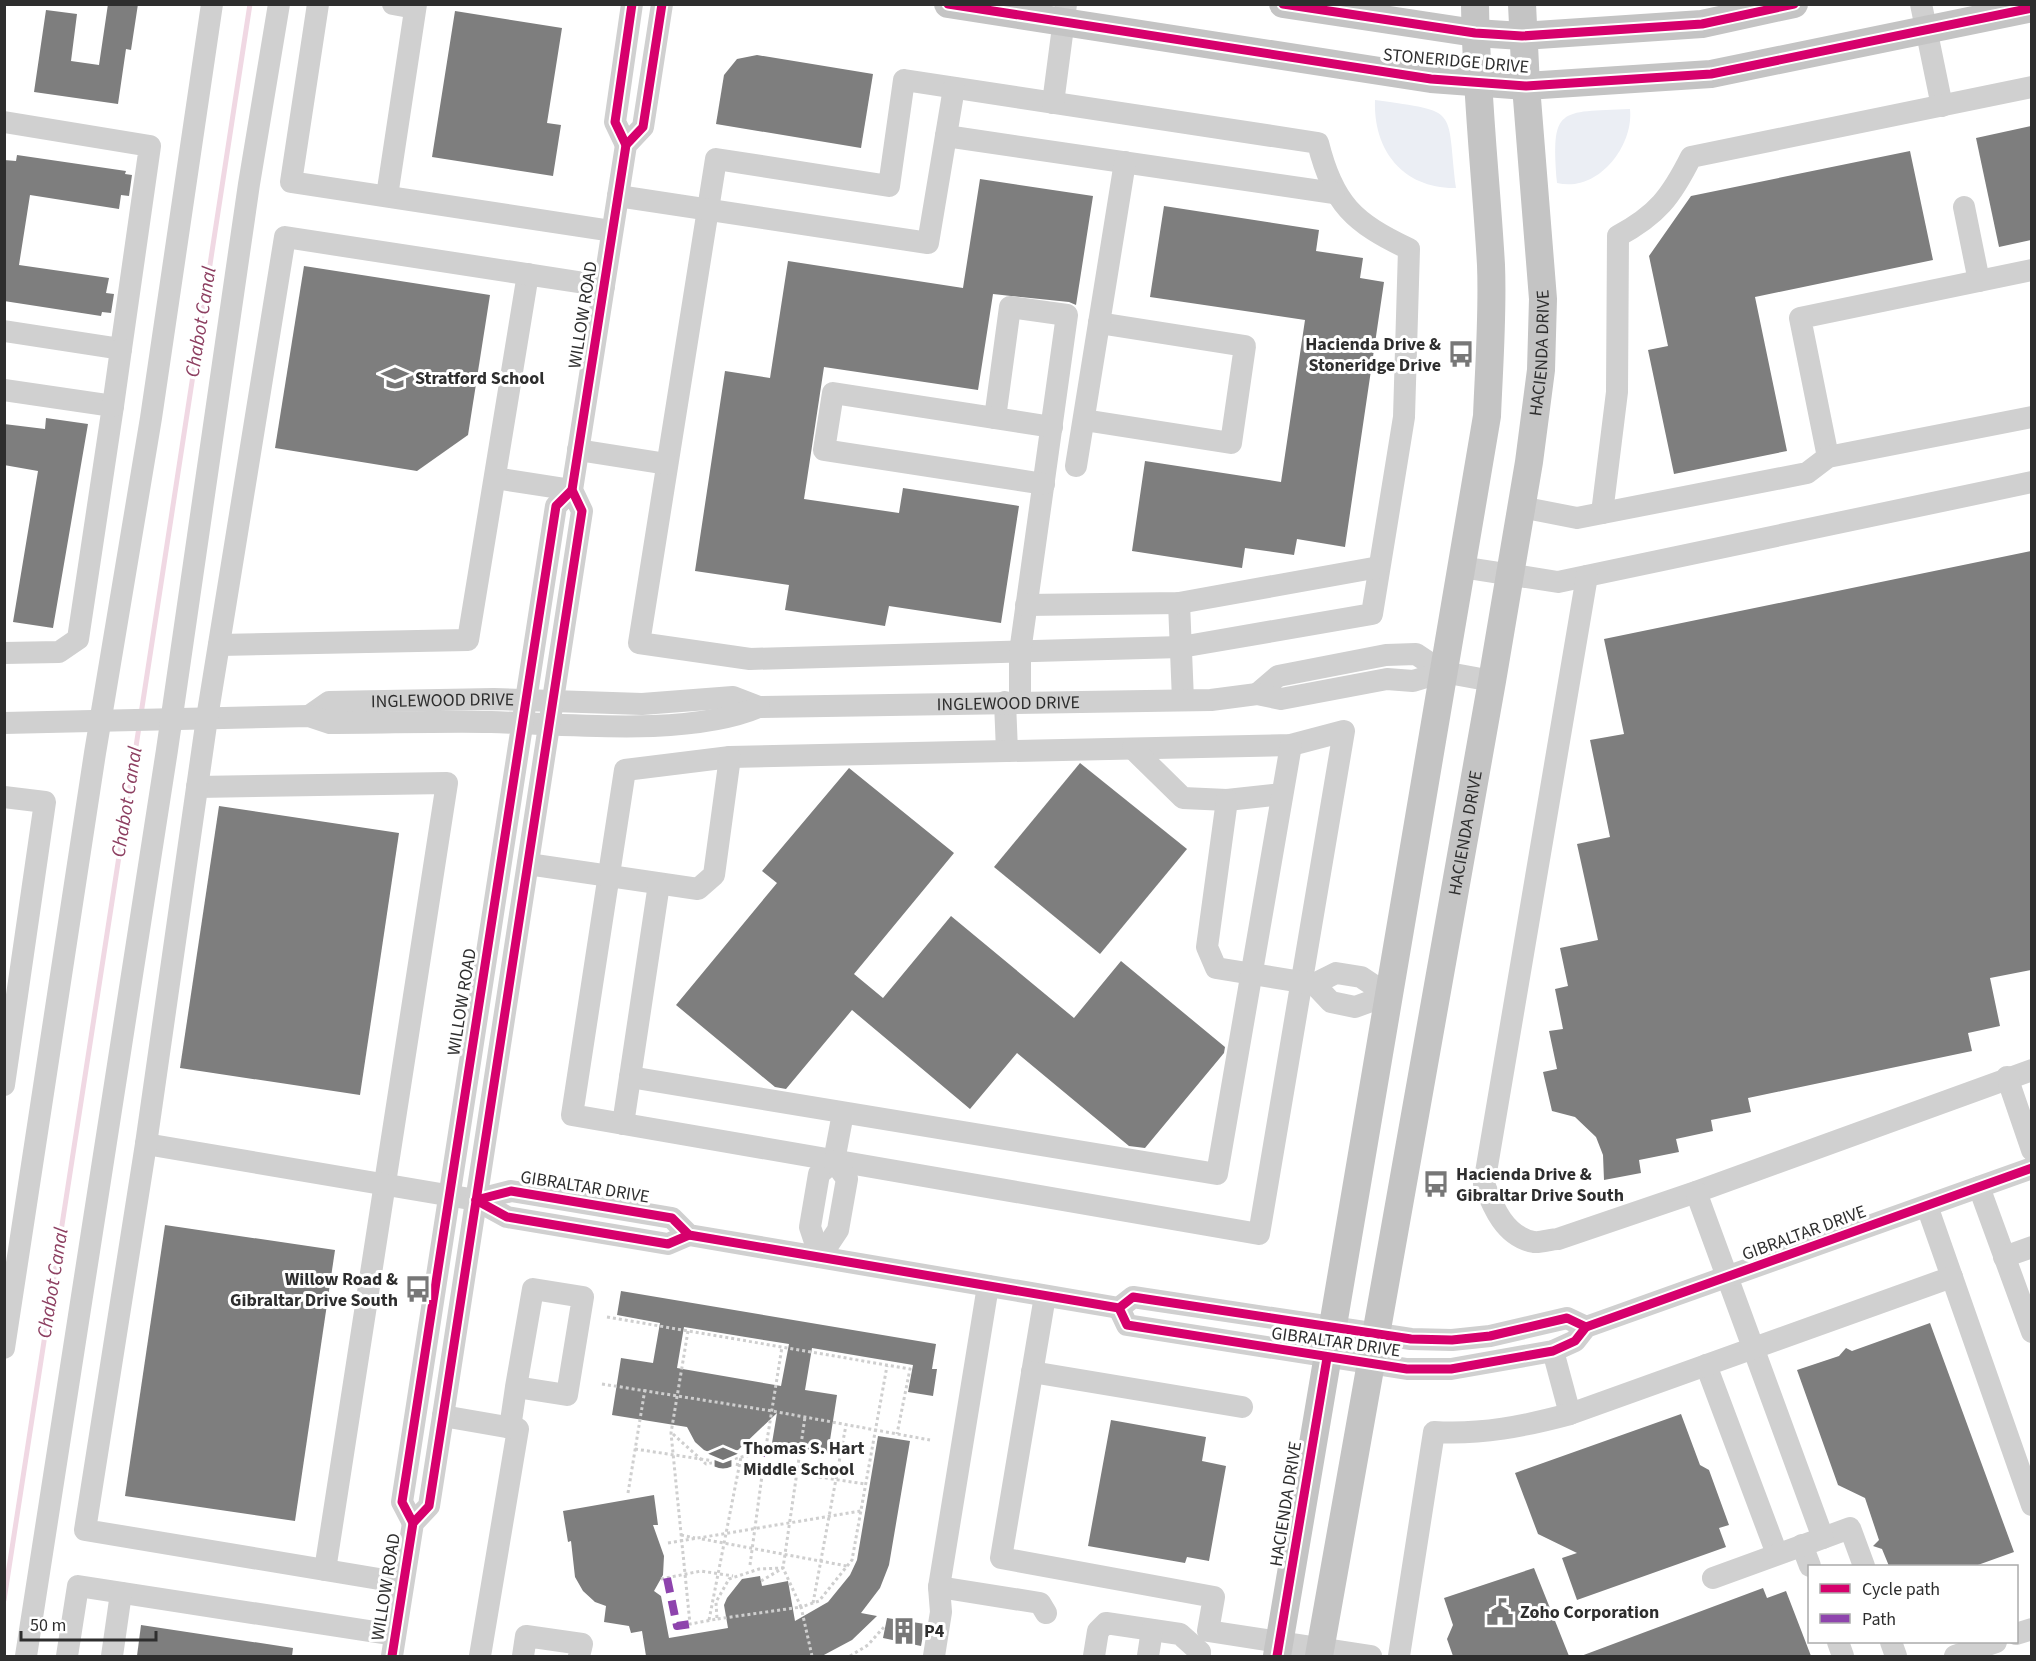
<svg xmlns="http://www.w3.org/2000/svg" width="2036" height="1661" font-family="'Source Sans 3',sans-serif">
<style>
.green{fill:#ebeef4}
.lines{fill:none;stroke-linecap:round;stroke-linejoin:round}
.stream{stroke:#f0d8e3;stroke-width:5}
.building{fill:#7e7e7e;fill-rule:evenodd}
.path{stroke:#cfcfcf;stroke-width:3;stroke-dasharray:3 3;stroke-linecap:butt}
.minor{stroke:#d0d0d0;stroke-width:22}
.major{stroke:#c4c4c4;stroke-width:28}
.quiet{stroke:#8e44ad;stroke-width:8;stroke-dasharray:15 8;stroke-linecap:butt}
.cycleway-casing{stroke:#fff;stroke-width:13}
.cycleway{stroke:#d6006c;stroke-width:9}
.labels{text-anchor:middle;dominant-baseline:central;stroke-width:6;stroke-linejoin:round;paint-order:stroke}
.street-label{font-size:18px;fill:#2e2e2e;stroke:#fff}
.poi-label{font-size:18px;font-weight:bold;fill:#2e2e2e;stroke:#fff;text-anchor:start}
.water-label{font-size:20px;font-style:italic;fill:#8d3f61;stroke:#fff}
</style>
<rect width="100%" height="100%" fill="#fff"/>
<g class="green">
<path d="M1375,100c86,12 71,7 81,88 -52,1 -83,-37 -81,-88z"/>
<path d="M1630,109c4,37 -32,84 -73,74 -6,-76 1,-71 73,-74z"/>
</g>
<g class="lines">
<g class="stream">
<path d="M141,714l109,-710"/>
<path d="M4,1600l135,-873"/>
</g>
</g>
<g class="building">
<path d="M108,4h30l-7,46 -5,-1 -8,55 -84,-12 12,-82 31,4 -6,47 28,4z"/>
<path d="M455,11l107,17 -15,95 14,2 -8,51 -121,-19z"/>
<path d="M757,55l116,19 -12,74 -145,-24 8,-49 13,-16z"/>
<path d="M2031,126v114l-32,7 -23,-109z"/>
<path d="M1910,151l23,109 -178,37 32,154 -113,23 -26,-124 20,-4 -19,-90 42,-60z"/>
<path d="M17,155l109,16 -1,3 7,1 -3,21 -8,-1 -2,14 -89,-14 -11,70 90,13 -3,15 8,1 -3,19 -9,-1 -1,4 -97,-15v-141l12,1z"/>
<path d="M980,179l113,17 -17,109 -7,-3 -76,-8 -15,96 -154,-23 -20,132 95,14 4,-25 116,18 -18,117 -112,-17 -4,20 -100,-16 4,-25 -94,-14 30,-200 45,7 18,-117 175,27z"/>
<path d="M1164,206l155,24 -3,21 47,7 -3,20 24,4 -39,265 -48,-8 -3,16 -49,-7 -3,20 -110,-17 13,-90 136,21 24,-162 -155,-23z"/>
<path d="M304,266l186,29 -22,140 -51,36 -142,-23z"/>
<path d="M46,418l42,6 -35,204 -40,-6 25,-151 -34,-6v-41l41,5z"/>
<path d="M2031,551v419l-41,8 10,48 -32,7 4,18 -224,47 3,14 -40,8 2,11 -37,8 3,13 -40,8 2,13 -37,7 -1,-25 -7,-18 -21,-20 -23,-6 -9,-39 14,-3 -8,-38 14,-2 -8,-40 13,-3 -8,-38 38,-8 -21,-96 33,-7 -20,-97 34,-6 -20,-95z"/>
<path d="M1080,763l107,86 -87,105 -106,-87z"/>
<path d="M849,768l105,85 -100,121 29,24 68,-82 123,102 47,-57 104,86 -1,6 -79,95 -16,-2 -112,-93 -47,56 -118,-99 -66,79 -11,-2 -99,-82 101,-122 -15,-12z"/>
<path d="M219,806l180,27 -39,262 -180,-27z"/>
<path d="M165,1225l170,25 -40,271 -170,-25z"/>
<path d="M621,1291l315,53 -4,25h5l-4,27 -25,-4 5,-27 -101,-17 -7,42 32,5 -9,58 -56,-10 5,-30 -39,37 -22,5 -12,-5 -9,-8 -8,-15 -75,-12 9,-57 32,5 7,-40 -43,-8zM684,1327l105,17 -8,42 -104,-18z"/>
<path d="M1930,1323l84,229 -39,14h-86l-7,-17 -9,-3 6,-6 -14,-42 -27,-13 -41,-115 42,-14 7,-8 6,3z"/>
<path d="M1681,1414l19,51 9,5 20,55 -10,3 7,19 -149,53 -15,-42 15,-5 -39,-19 -23,-61z"/>
<path d="M1111,1420l95,17 -4,24 24,5 -17,95 -22,-4 -2,6 -97,-17z"/>
<path d="M878,1436l32,5 -21,124 -9,23 -19,25 16,3 -25,24 -30,16h-176l-4,-25 -11,2 -2,-7 -25,-4 2,-16 -11,-4 -12,-11 -8,-14 -4,-36 -3,1 -5,-31 91,-16 4,30h-5l11,31 -1,19 -9,16 7,5 8,42 59,-10 -4,-23 3,-7 15,-19 18,-3 2,10 26,-5 7,40 33,-19 22,-27 7,-15z"/>
<path d="M1534,1568l35,88h-116l-6,-17 6,-14 -9,-27z"/>
<path d="M1763,1588l4,10 19,-7 25,65h-230z"/>
<path d="M887,1618l38,6 -4,22 -38,-8z"/>
<path d="M141,1625l152,23 -1,8h-155z"/>
</g>
<g class="lines">
<g class="path">
<path d="M607,1317l303,52 -13,65"/>
<path d="M688,1331l-17,102 19,191 27,-5 -1,-17 13,-23 30,-10 24,-1 18,39 -84,12"/>
<path d="M602,1384l170,27 158,29"/>
<path d="M673,1434l33,30 11,-2"/>
<path d="M635,1449l230,35"/>
<path d="M765,1453l17,-106"/>
<path d="M723,1461l37,-8"/>
<path d="M628,1493l17,-104"/>
<path d="M681,1535l14,3"/>
<path d="M702,1539l145,27"/>
<path d="M668,1543l193,-32"/>
<path d="M750,1565l13,-97"/>
<path d="M661,1579l40,-8 32,5"/>
<path d="M761,1581l22,-13 22,-151"/>
<path d="M813,1603l33,-178"/>
<path d="M709,1620l32,-163"/>
<path d="M812,1656l-11,-49 18,-6 33,-41 35,-194"/>
<path d="M850,1656l18,-11 16,-18"/>
</g>
<g class="minor">
<path d="M318,4l-27,178 321,49"/>
<path d="M393,4l22,4"/>
<path d="M1921,4l21,102"/>
<path d="M904,80l414,63c15,61 36,80 91,106l-5,168 -32,197 -191,33 -431,12 -111,-16 77,-484 173,27z"/>
<path d="M1053,103l13,-99"/>
<path d="M4,122l146,24 -29,203 -117,-18"/>
<path d="M946,136l388,57"/>
<path d="M626,145l-11,-23 17,-118"/>
<path d="M387,196l29,-192"/>
<path d="M618,196l310,47 26,-155"/>
<path d="M1964,207l15,74"/>
<path d="M4,390l109,16 -35,233 -19,13 -55,1"/>
<path d="M113,406l8,-57"/>
<path d="M995,418l15,-111 57,8 -47,337v50"/>
<path d="M1084,420l147,23 14,-97 -146,-23"/>
<path d="M578,450l89,14"/>
<path d="M1828,457l-28,-139 232,-48"/>
<path d="M1076,466l49,-304"/>
<path d="M495,478l77,12"/>
<path d="M1044,484l-220,-34 9,-57 219,34"/>
<path d="M1521,507l56,11 230,-45 21,-16 204,-40"/>
<path d="M1602,513l15,-121 1,-156c39,-21 53,-39 73,-79l341,-70"/>
<path d="M1461,567l97,15 474,-100"/>
<path d="M1587,576l-103,608c9,23 21,53 50,58 7,1 17,-3 24,-3l138,-47 336,-122"/>
<path d="M1179,603l4,97"/>
<path d="M1026,605l153,-2 200,-36"/>
<path d="M219,645l249,-5 60,-366"/>
<path d="M1257,694l21,-18 108,-21 30,-1 27,18 49,9"/>
<path d="M1005,702l2,49"/>
<path id="s1" d="M309,716l20,-14 165,-3 148,5 91,-7 26,10 452,-7 46,-6 24,5 106,-20 26,2 30,-9"/>
<path d="M4,723l305,-7 21,7c54,0 107,-2 161,-1 76,2 198,15 268,-15"/>
<path d="M1344,731l-85,503 -687,-119 53,-345 105,-13 561,-12z"/>
<path d="M1133,749l50,49 44,2 55,-6"/>
<path d="M197,787l250,-4 -122,787"/>
<path d="M4,797l41,5 -41,283"/>
<path d="M1227,800l-20,147 9,21 98,16 22,-11 25,4 27,18 -33,12 -24,-5 -17,-18"/>
<path d="M528,864l170,25 16,-14 16,-118"/>
<path d="M630,1077l587,97 74,-429"/>
<path d="M2007,1077l25,73"/>
<path d="M623,1124l36,-240"/>
<path d="M146,1144l330,56 31,17 161,27 21,-9"/>
<path d="M1979,1187l53,145"/>
<path d="M1696,1192l127,346 27,-10 14,38"/>
<path d="M476,1200l35,-9 161,27 17,17 430,73 14,-11 278,42 41,1 38,-4 77,-18 19,9"/>
<path d="M1927,1206l105,299"/>
<path d="M820,1257l-10,-30 9,-53 15,-13 9,-48"/>
<path d="M820,1257l18,-27 9,-51 -13,-18"/>
<path d="M2004,1257l28,-10"/>
<path d="M1045,1296l-44,262 213,39 -6,34 163,25"/>
<path d="M1119,1308l8,17 280,44h44l102,-18 22,-10 11,-14 446,-159"/>
<path d="M4,1348l91,-595 56,-335 61,-414"/>
<path d="M1553,1351l17,63"/>
<path d="M1706,1365l71,189"/>
<path d="M1032,1372l210,35"/>
<path d="M443,1416l75,13 -38,227"/>
<path d="M510,1428l6,-41 51,8 16,-98 -50,-8 -17,98"/>
<path d="M413,1523l-11,-21 154,-996 16,-16"/>
<path d="M1802,1545l8,21"/>
<path d="M1713,1578l110,-40"/>
<path d="M403,1583l-318,-53 61,-386 61,-426 78,-481 319,49"/>
<path d="M939,1587l101,16 6,10"/>
<path d="M2016,1634l16,-5"/>
<path d="M1838,1642l5,14"/>
<path d="M1891,1642l5,14"/>
<path d="M26,1656l141,-906 82,-566 30,-180"/>
<path d="M67,1656l11,-70 317,49"/>
<path d="M112,1656l9,-63"/>
<path d="M392,1656l21,-133 16,-17 14,-90 139,-905 -10,-21 54,-345 17,-18 19,-123"/>
<path d="M523,1656l3,-20 56,8 -3,12"/>
<path d="M934,1656l7,-44 -2,-25 49,-301"/>
<path d="M1094,1656l4,-25 8,-8 74,11 20,18v4"/>
<path d="M1148,1656l4,-26"/>
<path d="M1399,1656l35,-224c47,3 91,-6 136,-18l382,-137"/>
<path d="M1955,1656l41,-14"/>
</g>
<g class="major">
<path d="M948,4l483,75 95,7 185,-12 321,-66"/>
<path d="M1283,4l192,29 47,3 180,-12 92,-20"/>
<path d="M1277,1656l210,-1240c2,-50 6,-101 4,-151 -5,-87 -15,-173 -16,-261"/>
<path id="s2" d="M1319,1656l173,-975 37,-219 12,-92 2,-71 -17,-213 -4,-82"/>
</g>
<g class="quiet">
<path d="M760,1453h5"/>
<path d="M667,1578l10,48 13,-2"/>
</g>
<defs>
<g id="cycleway">
<path d="M948,4l483,75 95,7 185,-12 321,-66"/>
<path d="M1283,4l192,29 47,3 180,-12 92,-20"/>
<path d="M626,145l-11,-23 17,-118"/>
<path d="M476,1200l35,-9 161,27 17,17 430,73 14,-11 278,42 41,1 38,-4 77,-18 19,9"/>
<path d="M476,1200l31,17 161,27 21,-9"/>
<path d="M1119,1308l8,17 280,44h44l102,-18 22,-10 11,-14 446,-159"/>
<path d="M413,1523l-11,-21 154,-996 16,-16"/>
<path d="M392,1656l21,-133 16,-17 14,-90 139,-905 -10,-21 54,-345 17,-18 19,-123"/>
<path d="M1277,1656l50,-298"/>
</g>
</defs>
<use href="#cycleway" class="cycleway-casing"/>
<use href="#cycleway" class="cycleway"/>
</g>
<defs>
<symbol id="bus-bare" viewBox="-9 -9 18 18"><path d="M-5-6H5V4H4V6H2V4H-2V6H-4V4H-5ZM-3.5-4V0h7V-4ZM-3.5 1.2v1.5H-2V1.2ZM2 1.2v1.5H3.5V1.2Z" fill="#777" stroke="#fff" stroke-width="2.5" paint-order="stroke"/></symbol>
<symbol id="school-bare" viewBox="-9 -9 18 18"><path d="M0-5L7-2L0 1L-7-2ZM-4 1L0 2.5L4 1V4Q0 6-4 4Z" fill="#777" stroke="#fff" stroke-width="2.5" paint-order="stroke"/></symbol>
<symbol id="civic-bare" viewBox="-9 -9 18 18"><path d="M-.6-6.5H3V-4.5H.6V-3L4-1V1h2V6H-6V1h2V-1L-.6-3ZM-1.2 2.5V6h2.4V2.5Z" fill="#777" stroke="#fff" stroke-width="2.5" paint-order="stroke"/></symbol>
<symbol id="building-bare" viewBox="-9 -9 18 18"><path d="M-4-6H4V6H1V3H-1V6H-4ZM-2.5-4.3h1.7v1.8h-1.7ZM.8-4.3h1.7v1.8H.8ZM-2.5-1h1.7V.8h-1.7ZM.8-1h1.7V.8H.8Z" fill="#777" stroke="#fff" stroke-width="2.5" paint-order="stroke"/></symbol>
</defs>
<g fill-rule="evenodd">
<use href="#bus-bare" x="1442" y="335" width="38" height="38"/>
<use href="#school-bare" x="376" y="359" width="38" height="38"/>
<use href="#bus-bare" x="1417" y="1165" width="38" height="38"/>
<use href="#bus-bare" x="399" y="1270" width="38" height="38"/>
<use href="#school-bare" x="704" y="1439" width="38" height="38"/>
<use href="#civic-bare" x="1481" y="1593" width="38" height="38"/>
<use href="#building-bare" x="885" y="1612" width="38" height="38"/>
</g>
<g class="labels">
<g class="street-label">
<text transform="translate(1456 61) rotate(5)">STONERIDGE DRIVE</text>
<text transform="translate(583 315) rotate(-81)">WILLOW ROAD</text>
<text stroke="none"><textPath href="#s2" startOffset="1322">HACIENDA DRIVE</textPath></text>
<text stroke="none"><textPath href="#s1" startOffset="138">INGLEWOOD DRIVE</textPath></text>
<text stroke="none"><textPath href="#s1" startOffset="706">INGLEWOOD DRIVE</textPath></text>
<text stroke="none"><textPath href="#s2" startOffset="836">HACIENDA DRIVE</textPath></text>
<text transform="translate(462 1002) rotate(-81)">WILLOW ROAD</text>
<text transform="translate(585 1187) rotate(9)">GIBRALTAR DRIVE</text>
<text transform="translate(1804 1233) rotate(-20)">GIBRALTAR DRIVE</text>
<text transform="translate(1336 1342) rotate(8)">GIBRALTAR DRIVE</text>
<text transform="translate(1286 1504) rotate(-81)">HACIENDA DRIVE</text>
<text transform="translate(386 1587) rotate(-81)">WILLOW ROAD</text>
</g>
<g class="poi-label">
<text x="1441" y="344" text-anchor="end">Hacienda Drive &amp;<tspan x="1441" dy="21">Stoneridge Drive</tspan></text>
<text x="415" y="378">Stratford School</text>
<text x="1456" y="1174">Hacienda Drive &amp;<tspan x="1456" dy="21">Gibraltar Drive South</tspan></text>
<text x="398" y="1279" text-anchor="end">Willow Road &amp;<tspan x="398" dy="21">Gibraltar Drive South</tspan></text>
<text x="743" y="1448">Thomas S. Hart<tspan x="743" dy="21">Middle School</tspan></text>
<text x="1520" y="1612">Zoho Corporation</text>
<text x="924" y="1631">P4</text>
</g>
<g class="water-label">
<text transform="translate(201 322) rotate(-81)">Chabot Canal</text>
<text transform="translate(127 802) rotate(-81)">Chabot Canal</text>
<text transform="translate(53 1283) rotate(-81)">Chabot Canal</text>
</g>
</g>
<rect width="2036" height="1661" fill="none" stroke="#2e2e2e" stroke-width="12"/>
<rect x="1808" y="1565" width="210" height="78" fill="#ffffff" stroke="#ababab" stroke-width="1.5"/>
<rect x="1820" y="1584" width="30" height="9" fill="#d6006c" stroke="#ababab" stroke-width="1.5"/>
<text x="1862" y="1595" font-size="18" fill="#2e2e2e">Cycle path</text>
<rect x="1820" y="1614" width="30" height="9" fill="#8e44ad" stroke="#ababab" stroke-width="1.5"/>
<text x="1862" y="1625" font-size="18" fill="#2e2e2e">Path</text>
<path d="M21 1631v9h135v-9" fill="none" stroke="#2e2e2e" stroke-width="3"/>
<text x="30" y="1631" font-size="18" fill="#2e2e2e" stroke="#ffffff" stroke-width="4.5" paint-order="stroke">50 m</text>
</svg>
